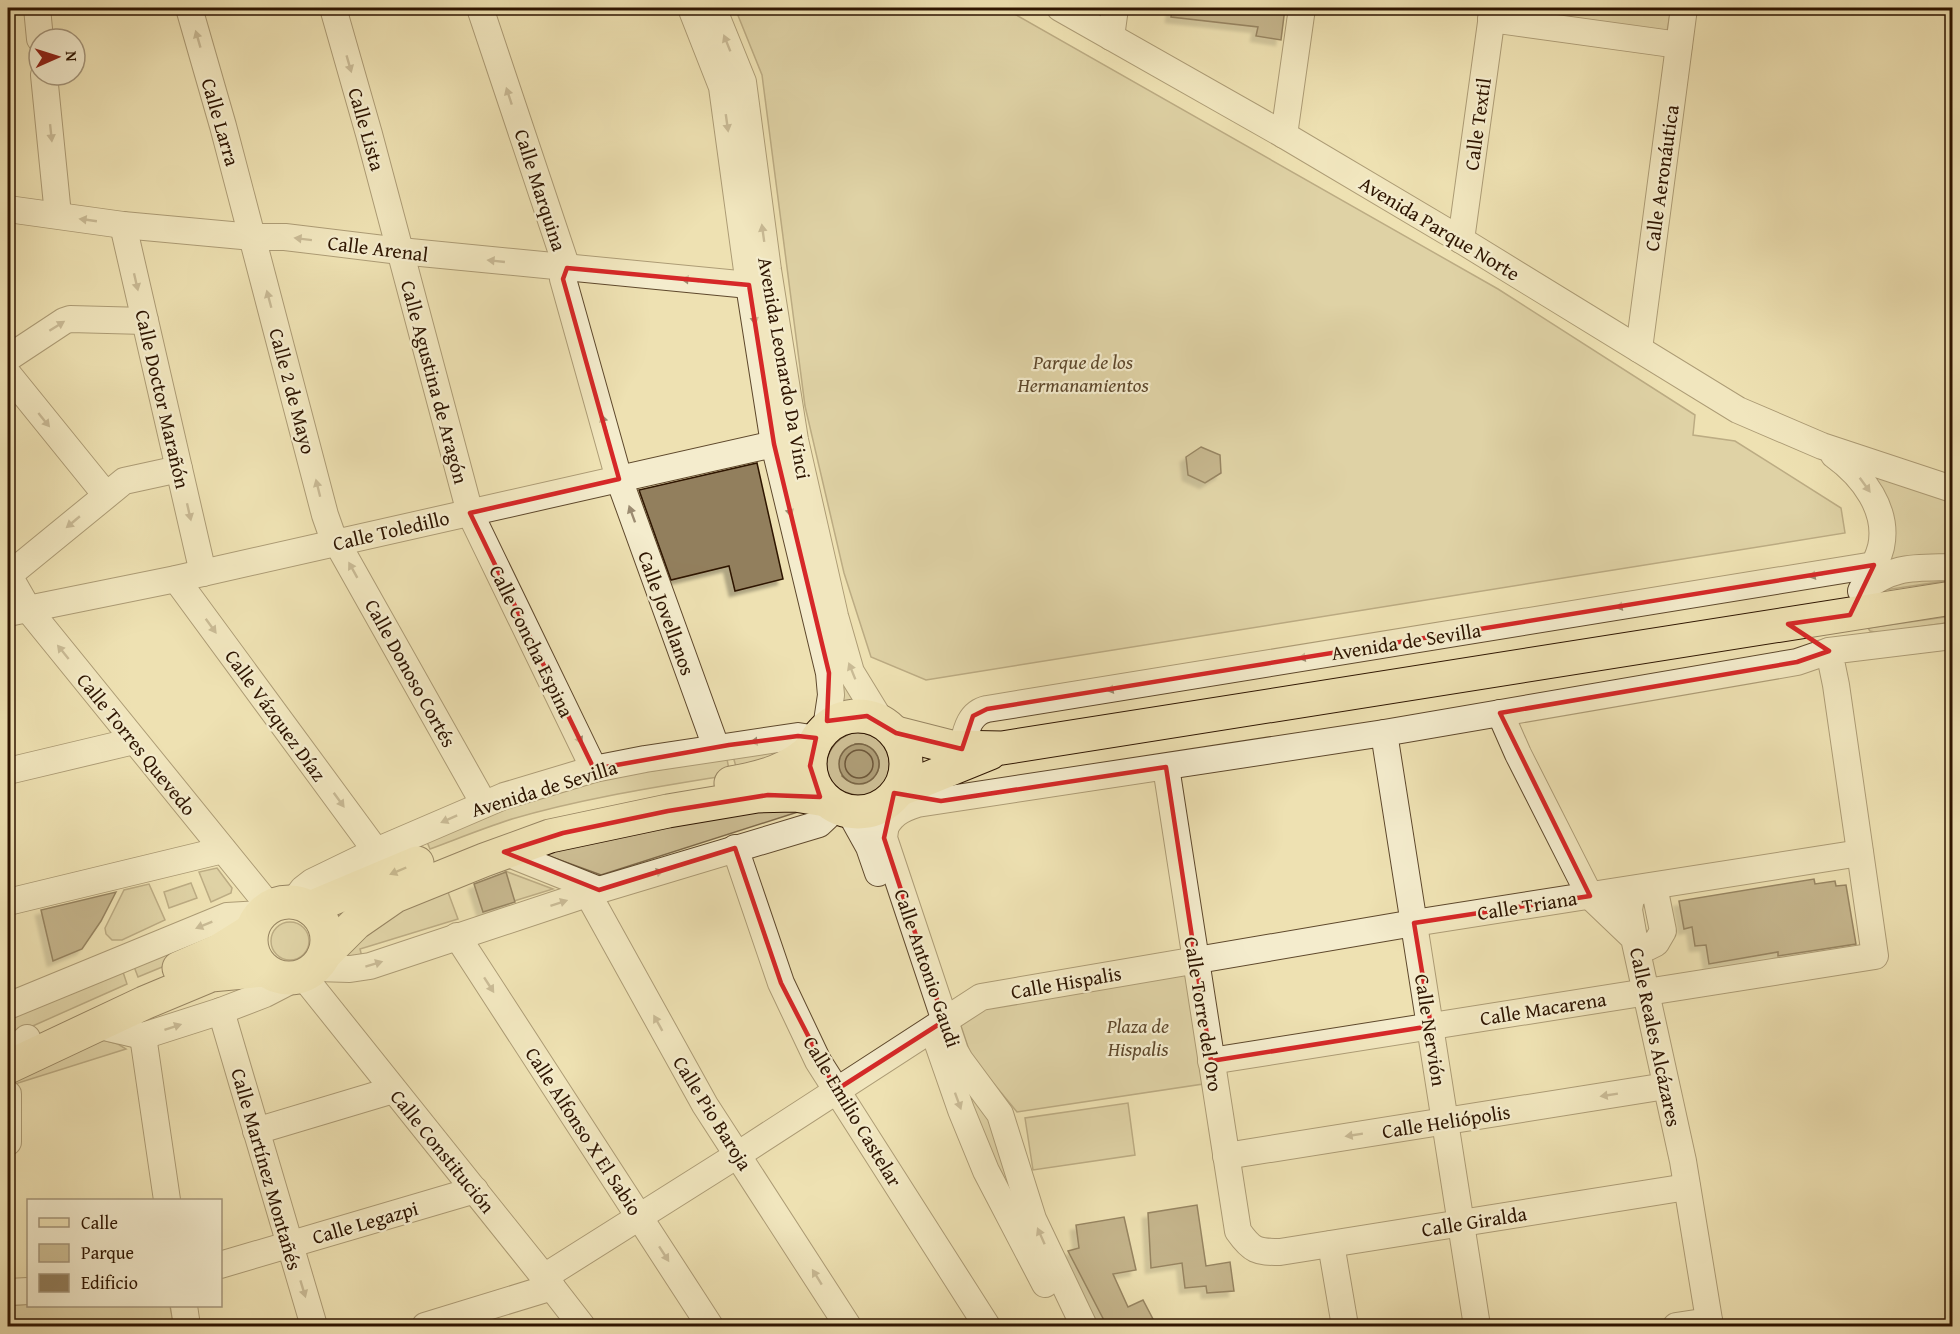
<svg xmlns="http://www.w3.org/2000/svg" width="1960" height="1334" font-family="'Gentium Book Plus',serif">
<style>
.green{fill:#cdbe94;stroke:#7e6a4a;stroke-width:1.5;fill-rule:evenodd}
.water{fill:#ad9c75;stroke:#7a6646;stroke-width:1.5}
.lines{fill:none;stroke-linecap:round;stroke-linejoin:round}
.shore{stroke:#6e583a;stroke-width:1.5}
.building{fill:#927f5d;stroke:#2e1500;stroke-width:1.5;filter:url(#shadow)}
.minor-casing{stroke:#5e482c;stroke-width:28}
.major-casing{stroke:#2e1500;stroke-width:35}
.minor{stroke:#f4eccd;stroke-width:26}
.major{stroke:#eee1b2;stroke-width:33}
.oneway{fill:#9b8b71}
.oneway2{fill:#988562}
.marked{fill:none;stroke:#d62828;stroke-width:4.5;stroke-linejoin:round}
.labels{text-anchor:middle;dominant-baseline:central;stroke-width:4.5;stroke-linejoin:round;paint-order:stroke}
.street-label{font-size:20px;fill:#2e1500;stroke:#f4eccd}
.park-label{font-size:20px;font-style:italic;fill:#5e482c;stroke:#f4eccd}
</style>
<defs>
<filter id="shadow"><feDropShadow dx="-5.5" dy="5.5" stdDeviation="1.5" flood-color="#0004"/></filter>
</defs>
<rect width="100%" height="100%" fill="#eee1b2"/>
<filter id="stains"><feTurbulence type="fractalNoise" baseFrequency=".00333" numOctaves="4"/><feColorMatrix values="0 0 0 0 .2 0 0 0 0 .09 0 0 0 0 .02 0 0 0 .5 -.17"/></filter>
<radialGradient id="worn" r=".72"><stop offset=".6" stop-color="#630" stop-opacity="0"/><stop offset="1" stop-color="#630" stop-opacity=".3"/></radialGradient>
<g class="green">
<path d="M735,8h269l494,281 197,126 -2,20 42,6 106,67 4,25 -919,147 -55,-23 -27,-84 -39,-167 -43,-331z"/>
<path d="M1504,8h167l-4,24 -164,-21z"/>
<path d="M1864,470l88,30v58l-60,3 -2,-2z"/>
<path d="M1952,576v4l-74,11 7,-7z"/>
<path d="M1952,616v6l-73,11 -9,-2 -2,-3z"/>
<path d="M827,621l39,88 -11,-1 -17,4z"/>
<path d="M855,732c53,2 39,75 -4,62 -9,-2 -17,-8 -21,-16 -10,-21 5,-41 25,-46zM855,744c8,-1 10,1 17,6 21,18 -9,47 -30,26z"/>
<path d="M786,747l2,9 -50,18 -5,-18z"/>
<path d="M727,759l3,16c-73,12 -147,23 -218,44 -28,9 -55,20 -82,30l-3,-7 69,-31 99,-31z"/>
<path d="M743,806l61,4 -203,65 -66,-24z"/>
<path d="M217,868l15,20 -1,5 -20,9 -12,-30z"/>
<path d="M505,871l48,18 -39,12z"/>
<path d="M191,883l6,15 -28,10 -5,-16z"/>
<path d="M149,884l16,36 -43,20h-10l-6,-6 -1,-6 19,-38z"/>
<path d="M440,889l8,3 10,27 -98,30 2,8 -16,1 -1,-10 14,-15z"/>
<circle cx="290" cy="941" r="19"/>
<path d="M225,929l-41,29 -46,19 -5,-13z"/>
<path d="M1187,971l16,113 -186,28 -46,-56 -11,-33 29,-17z"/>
<path d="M123,972l4,12 -119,53v-20z"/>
<path d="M92,1037l26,7 8,5 -111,35v-6z"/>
<path d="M957,1066l26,37 44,118 -39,-60z"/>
<path d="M1128,1103l7,52 -102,15 -8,-52z"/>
<path d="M28,1304l142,2 4,20h-165v-20z"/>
</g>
<circle class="water" cx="859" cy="764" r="20"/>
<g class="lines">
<circle class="shore" cx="859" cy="764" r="14"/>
</g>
<g class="building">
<path d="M1172,8h113l-4,32 -25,-4 2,-9 -87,-10z"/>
<path d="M1201,447l19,8 1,18 -16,10 -17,-8 -2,-18z"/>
<path d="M757,463l26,116 -48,12 -6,-25 -58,14 -32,-90z"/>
<path d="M506,872l9,30 -32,10 -9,-28z"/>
<path d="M1814,879l1,5 20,-3 1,5 10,-1 10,59 -78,12v-4l-69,12 -3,-19 -11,1 -3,-19 -8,2 -5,-28z"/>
<path d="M116,892l-15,29 -19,28 -29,12 -12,-51z"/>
<path d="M1197,1205l9,61 24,-4 4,29 -27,2 -1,-7 -21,2 -3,-25 -31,5 -3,-55z"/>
<path d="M1124,1217l12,53 -23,4 15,33 15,-7 11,21 -10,5h-37l-39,-75 11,-3 -3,-23z"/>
</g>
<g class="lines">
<defs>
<g id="minor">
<path d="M37,8l3,31"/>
<path d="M189,8l34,118 102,389 6,17 153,272"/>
<path d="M333,8l36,126 101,379 124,256"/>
<path d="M480,8l87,260 -4,11 56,200 97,268"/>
<path d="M691,8l31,79 27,198 25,159 55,229 2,22 -5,33"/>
<path d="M713,8l30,74 25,188 27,170 40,176 16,56 30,49"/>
<path d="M1060,8l224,127 177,105 277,170 84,36 130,43"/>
<path d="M1491,19l188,26"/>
<path d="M1111,37l4,-29"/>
<path d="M44,75l14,140"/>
<path d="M1284,135l18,-127"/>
<path d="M8,209l115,16 130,12h32l115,14 349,34"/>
<path d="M123,225l80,348"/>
<path d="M1461,240l32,-232"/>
<path d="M1639,349l45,-341"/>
<path d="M8,358l56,-37 6,-2 75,2"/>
<path d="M8,374l98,121"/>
<path d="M1834,455c29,21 55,55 47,92 -4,16 -13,30 -20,44"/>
<path d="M8,574l20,35 237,292 11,3"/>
<path d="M9,575l115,-94 55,-12"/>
<path d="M176,579l200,272"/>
<path d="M1862,590c31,-25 52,-22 90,-23"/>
<path d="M8,613l168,-34 598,-135"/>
<path d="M1500,713l18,41 72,142 44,42 49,223 27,165"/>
<path d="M1384,733l93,593"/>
<path d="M962,747c4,-16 7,-34 25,-38l887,-144"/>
<path d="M1166,767l72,464c14,20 19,21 42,21l407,-65"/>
<path d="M8,771l126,-30"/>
<path d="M849,811l20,36 9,26"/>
<path d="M887,815l-3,23 71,213 5,9 40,54 33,105 51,107"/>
<path d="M883,832c7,-16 17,-23 34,-28l467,-71 413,-71 32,-11"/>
<path d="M735,848l46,135 37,78 169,265"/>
<path d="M504,852l95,38"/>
<path d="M1643,888l5,1 8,7 7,35 -7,12 -8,4 -7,-1 -7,-8 -5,-28 2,-13z"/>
<path d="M588,894l117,211 143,221"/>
<path d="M8,902l215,-52"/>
<path d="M293,902l10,-13 9,-7 64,-31 128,-55 90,-27 51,-10 153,-23 19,3"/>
<path d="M457,936l253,390"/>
<path d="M316,968l34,1 20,-3 229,-76 220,-66 18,-17"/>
<path d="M303,976l241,301 38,49"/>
<path d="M8,1006l219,-90 34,-2"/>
<path d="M221,1011l93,315"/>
<path d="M96,1025l47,11 78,-25 44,-17 29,-15"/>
<path d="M143,1036l24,164"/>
<path d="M938,1044l23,66 25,61 59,113"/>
<path d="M8,1056l19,-18"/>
<path d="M1211,1061l664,-105 -39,-271 -7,-34 123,-15"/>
<path d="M8,1094v48"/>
<path d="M256,1131l137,-41"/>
<path d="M1226,1156l440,-70"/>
<path d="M1331,1244l14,82"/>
<path d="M220,1265l255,-75"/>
<path d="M544,1277l195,-123 242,-157 433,-74 446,-70"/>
<path d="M8,1292l20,-1"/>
<path d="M184,1306l3,20"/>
<path d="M425,1326l127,-39"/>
<path d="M1676,1326l33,-5"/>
</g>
<g id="major">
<circle cx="858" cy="764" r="48"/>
<path d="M896,733l55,14 51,1 950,-150"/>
<path d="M731,783c30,-5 61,-13 82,-36"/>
<path d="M899,790l91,-37"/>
<circle cx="289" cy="940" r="38"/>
<path d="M310,908l107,-45"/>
<path d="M324,955l32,-32 39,-27 89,-36 66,-24 118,-25 89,-15 38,-1 31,5"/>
<path d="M179,968l41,-18 32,-20"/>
<path d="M8,1067l136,-64 67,-28 54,-5"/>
</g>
</defs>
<use href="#minor" class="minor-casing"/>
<use href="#major" class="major-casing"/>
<use href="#minor" class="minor"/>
<use href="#major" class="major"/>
</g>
<defs><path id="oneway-solid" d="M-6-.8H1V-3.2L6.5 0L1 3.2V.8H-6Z" transform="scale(1.5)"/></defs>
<g class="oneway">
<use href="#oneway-solid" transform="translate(198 39) rotate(-106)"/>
<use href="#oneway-solid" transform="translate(727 43) rotate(-112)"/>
<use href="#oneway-solid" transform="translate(349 64) rotate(74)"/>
<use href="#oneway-solid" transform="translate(509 96) rotate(-108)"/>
<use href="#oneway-solid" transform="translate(727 123) rotate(82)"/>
<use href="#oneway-solid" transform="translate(51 133) rotate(84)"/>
<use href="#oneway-solid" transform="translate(88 220) rotate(-172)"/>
<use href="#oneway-solid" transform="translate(763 233) rotate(-98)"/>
<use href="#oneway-solid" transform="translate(303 239) rotate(-173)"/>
<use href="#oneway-solid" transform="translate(496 261) rotate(-174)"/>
<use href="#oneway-solid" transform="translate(690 280) rotate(-174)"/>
<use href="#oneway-solid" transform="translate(136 282) rotate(77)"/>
<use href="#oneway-solid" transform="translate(269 299) rotate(-105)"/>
<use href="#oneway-solid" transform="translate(754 316) rotate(81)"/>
<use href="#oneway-solid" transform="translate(57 326) rotate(-32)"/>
<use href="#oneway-solid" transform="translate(44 420) rotate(51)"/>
<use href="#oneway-solid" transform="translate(604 423) rotate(-106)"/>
<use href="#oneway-solid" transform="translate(1865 485) rotate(54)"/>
<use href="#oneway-solid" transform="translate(318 488) rotate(-104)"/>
<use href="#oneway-solid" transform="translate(789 508) rotate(76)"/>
<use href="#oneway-solid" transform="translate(189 512) rotate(77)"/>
<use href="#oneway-solid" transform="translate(632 514) rotate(-110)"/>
<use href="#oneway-solid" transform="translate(73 522) rotate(140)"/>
<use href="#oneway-solid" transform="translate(353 570) rotate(-119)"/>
<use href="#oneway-solid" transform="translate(1817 575) rotate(170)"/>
<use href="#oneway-solid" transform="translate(1624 606) rotate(171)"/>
<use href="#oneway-solid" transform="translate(211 626) rotate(54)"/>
<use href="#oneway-solid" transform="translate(63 652) rotate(-129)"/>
<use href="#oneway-solid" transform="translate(1307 657) rotate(171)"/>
<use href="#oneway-solid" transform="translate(852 671) rotate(-112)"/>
<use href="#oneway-solid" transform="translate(1115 689) rotate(171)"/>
<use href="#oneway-solid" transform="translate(578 736) rotate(64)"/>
<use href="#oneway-solid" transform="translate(759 741) rotate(172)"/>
<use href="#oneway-solid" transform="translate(339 800) rotate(54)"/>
<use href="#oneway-solid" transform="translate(449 819) rotate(156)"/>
<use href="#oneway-solid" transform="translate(655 873) rotate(-17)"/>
<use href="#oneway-solid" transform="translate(559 903) rotate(-18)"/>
<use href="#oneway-solid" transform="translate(204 925) rotate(158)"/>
<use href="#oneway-solid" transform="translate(374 964) rotate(-17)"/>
<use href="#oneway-solid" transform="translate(489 985) rotate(57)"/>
<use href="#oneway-solid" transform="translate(658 1023) rotate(-119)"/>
<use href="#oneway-solid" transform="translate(173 1027) rotate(-18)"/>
<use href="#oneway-solid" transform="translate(1609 1095) rotate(171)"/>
<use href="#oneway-solid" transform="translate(958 1101) rotate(70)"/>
<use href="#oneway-solid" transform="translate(1354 1135) rotate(171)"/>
<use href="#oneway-solid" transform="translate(1041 1236) rotate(-114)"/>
<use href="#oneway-solid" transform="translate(664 1254) rotate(57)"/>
<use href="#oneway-solid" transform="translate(817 1277) rotate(-122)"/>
<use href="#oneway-solid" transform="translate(303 1289) rotate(73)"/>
</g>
<use class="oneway2" href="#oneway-solid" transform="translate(398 871) rotate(157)"/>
<path d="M0 0H1960V1334H0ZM567,268l182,17 25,159 55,229 -2,48 40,-5 29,17 66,16 11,-33 14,-7 887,-144 -24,50 -62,9 41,27 -32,11 -297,51 90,183 -176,27 17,103 -220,35 -45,-294 -225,34 -47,-8 -10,45 60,183 -108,69 -55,-107 -46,-135 -136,42 -95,-38 59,-19 105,-22 100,-16 52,2 -10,-31 6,-28 -18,-2 -69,9 -135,24 -124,-256 149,-34 -56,-200z" fill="#eee1b2" fill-opacity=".55" fill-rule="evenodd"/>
<path class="marked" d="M567,268l182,17 25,159 55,229 -2,48 40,-5 29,17 66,16 11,-33 14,-7 887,-144 -24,50 -62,9 41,27 -32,11 -297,51 90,183 -176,27 17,103 -220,35 -45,-294 -225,34 -47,-8 -10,45 60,183 -108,69 -55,-107 -46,-135 -136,42 -95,-38 59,-19 105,-22 100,-16 52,2 -10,-31 6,-28 -18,-2 -69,9 -135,24 -124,-256 149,-34 -56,-200z"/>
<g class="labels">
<g class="street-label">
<text transform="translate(221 122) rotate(74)">Calle Larra</text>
<text transform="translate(1477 124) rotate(-82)">Calle Textil</text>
<text transform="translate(367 129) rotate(74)">Calle Lista</text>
<text transform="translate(1661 178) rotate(-82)">Calle Aeronáutica</text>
<text transform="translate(541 190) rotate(72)">Calle Marquina</text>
<text transform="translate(1440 228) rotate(31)">Avenida Parque Norte</text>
<text transform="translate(378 248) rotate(7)">Calle Arenal</text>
<text transform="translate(785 368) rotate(80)">Avenida Leonardo Da Vinci</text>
<text transform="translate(435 382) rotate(75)">Calle Agustina de Aragón</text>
<text transform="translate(293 391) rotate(75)">Calle 2 de Mayo</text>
<text transform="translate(163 399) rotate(77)">Calle Doctor Marañón</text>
<text transform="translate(391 530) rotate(-13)">Calle Toledillo</text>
<text transform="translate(667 613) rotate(70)">Calle Jovellanos</text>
<text transform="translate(532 641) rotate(64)">Calle Concha Espina</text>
<text transform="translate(1406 641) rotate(-9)">Avenida de Sevilla</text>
<text transform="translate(411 673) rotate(61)">Calle Donoso Cortés</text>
<text transform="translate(276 715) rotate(54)">Calle Vázquez Díaz</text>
<text transform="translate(137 744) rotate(51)">Calle Torres Quevedo</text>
<text transform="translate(544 788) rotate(-17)">Avenida de Sevilla</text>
<text transform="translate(1527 905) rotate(-9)">Calle Triana</text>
<text transform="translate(928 968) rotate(71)">Calle Antonio Gaudi</text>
<text transform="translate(1066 982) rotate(-10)">Calle Hispalis</text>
<text transform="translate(1543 1008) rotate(-9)">Calle Macarena</text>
<text transform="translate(1204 1014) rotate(81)">Calle Torre del Oro</text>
<text transform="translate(1431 1030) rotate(81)">Calle Nervión</text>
<text transform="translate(1656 1037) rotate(78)">Calle Reales Alcázares</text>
<text transform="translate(853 1111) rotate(59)">Calle Emilio Castelar</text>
<text transform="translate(713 1113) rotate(58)">Calle Pio Baroja</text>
<text transform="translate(1446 1121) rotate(-9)">Calle Heliópolis</text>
<text transform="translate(584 1131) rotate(57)">Calle Alfonso X El Sabio</text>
<text transform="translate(443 1151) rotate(51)">Calle Constitución</text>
<text transform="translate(267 1169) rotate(74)">Calle Martínez Montañés</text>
<text transform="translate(1474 1221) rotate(-9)">Calle Giralda</text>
<text transform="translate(365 1222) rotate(-16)">Calle Legazpi</text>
</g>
<g class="park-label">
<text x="1083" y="361">Parque de los<tspan x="1083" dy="23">Hermanamientos</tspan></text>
<text x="1138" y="1025">Plaza de<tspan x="1138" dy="23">Hispalis</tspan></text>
</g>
</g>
<rect width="1960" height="1334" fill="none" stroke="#eee1b2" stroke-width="30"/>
<rect x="9" y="9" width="1942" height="1316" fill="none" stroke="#2e1500" stroke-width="3"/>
<rect x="15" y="15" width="1930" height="1304" fill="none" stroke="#2e1500" stroke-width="1.5"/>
<rect x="27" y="1199" width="195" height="108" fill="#f4eccd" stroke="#a5967b" stroke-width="1.5"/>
<rect x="39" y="1218" width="30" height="9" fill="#eee1b2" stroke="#a5967b" stroke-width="1.5"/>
<text x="81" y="1229" font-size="18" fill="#2e1500">Calle</text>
<rect x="39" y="1244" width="30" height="18" fill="#cdbe94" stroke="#a5967b" stroke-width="1.5"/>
<text x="81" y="1259" font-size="18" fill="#2e1500">Parque</text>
<rect x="39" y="1274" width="30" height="18" fill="#927f5d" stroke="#a5967b" stroke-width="1.5"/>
<text x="81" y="1289" font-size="18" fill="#2e1500">Edificio</text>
<g transform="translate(57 57) rotate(87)"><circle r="28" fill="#f4eccd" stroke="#a5967b" stroke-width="1.5"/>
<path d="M0-4.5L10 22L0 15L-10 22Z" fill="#8f2418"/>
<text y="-9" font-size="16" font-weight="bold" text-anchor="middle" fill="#2e1500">N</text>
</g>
<rect width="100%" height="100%" filter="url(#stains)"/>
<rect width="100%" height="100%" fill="url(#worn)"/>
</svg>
